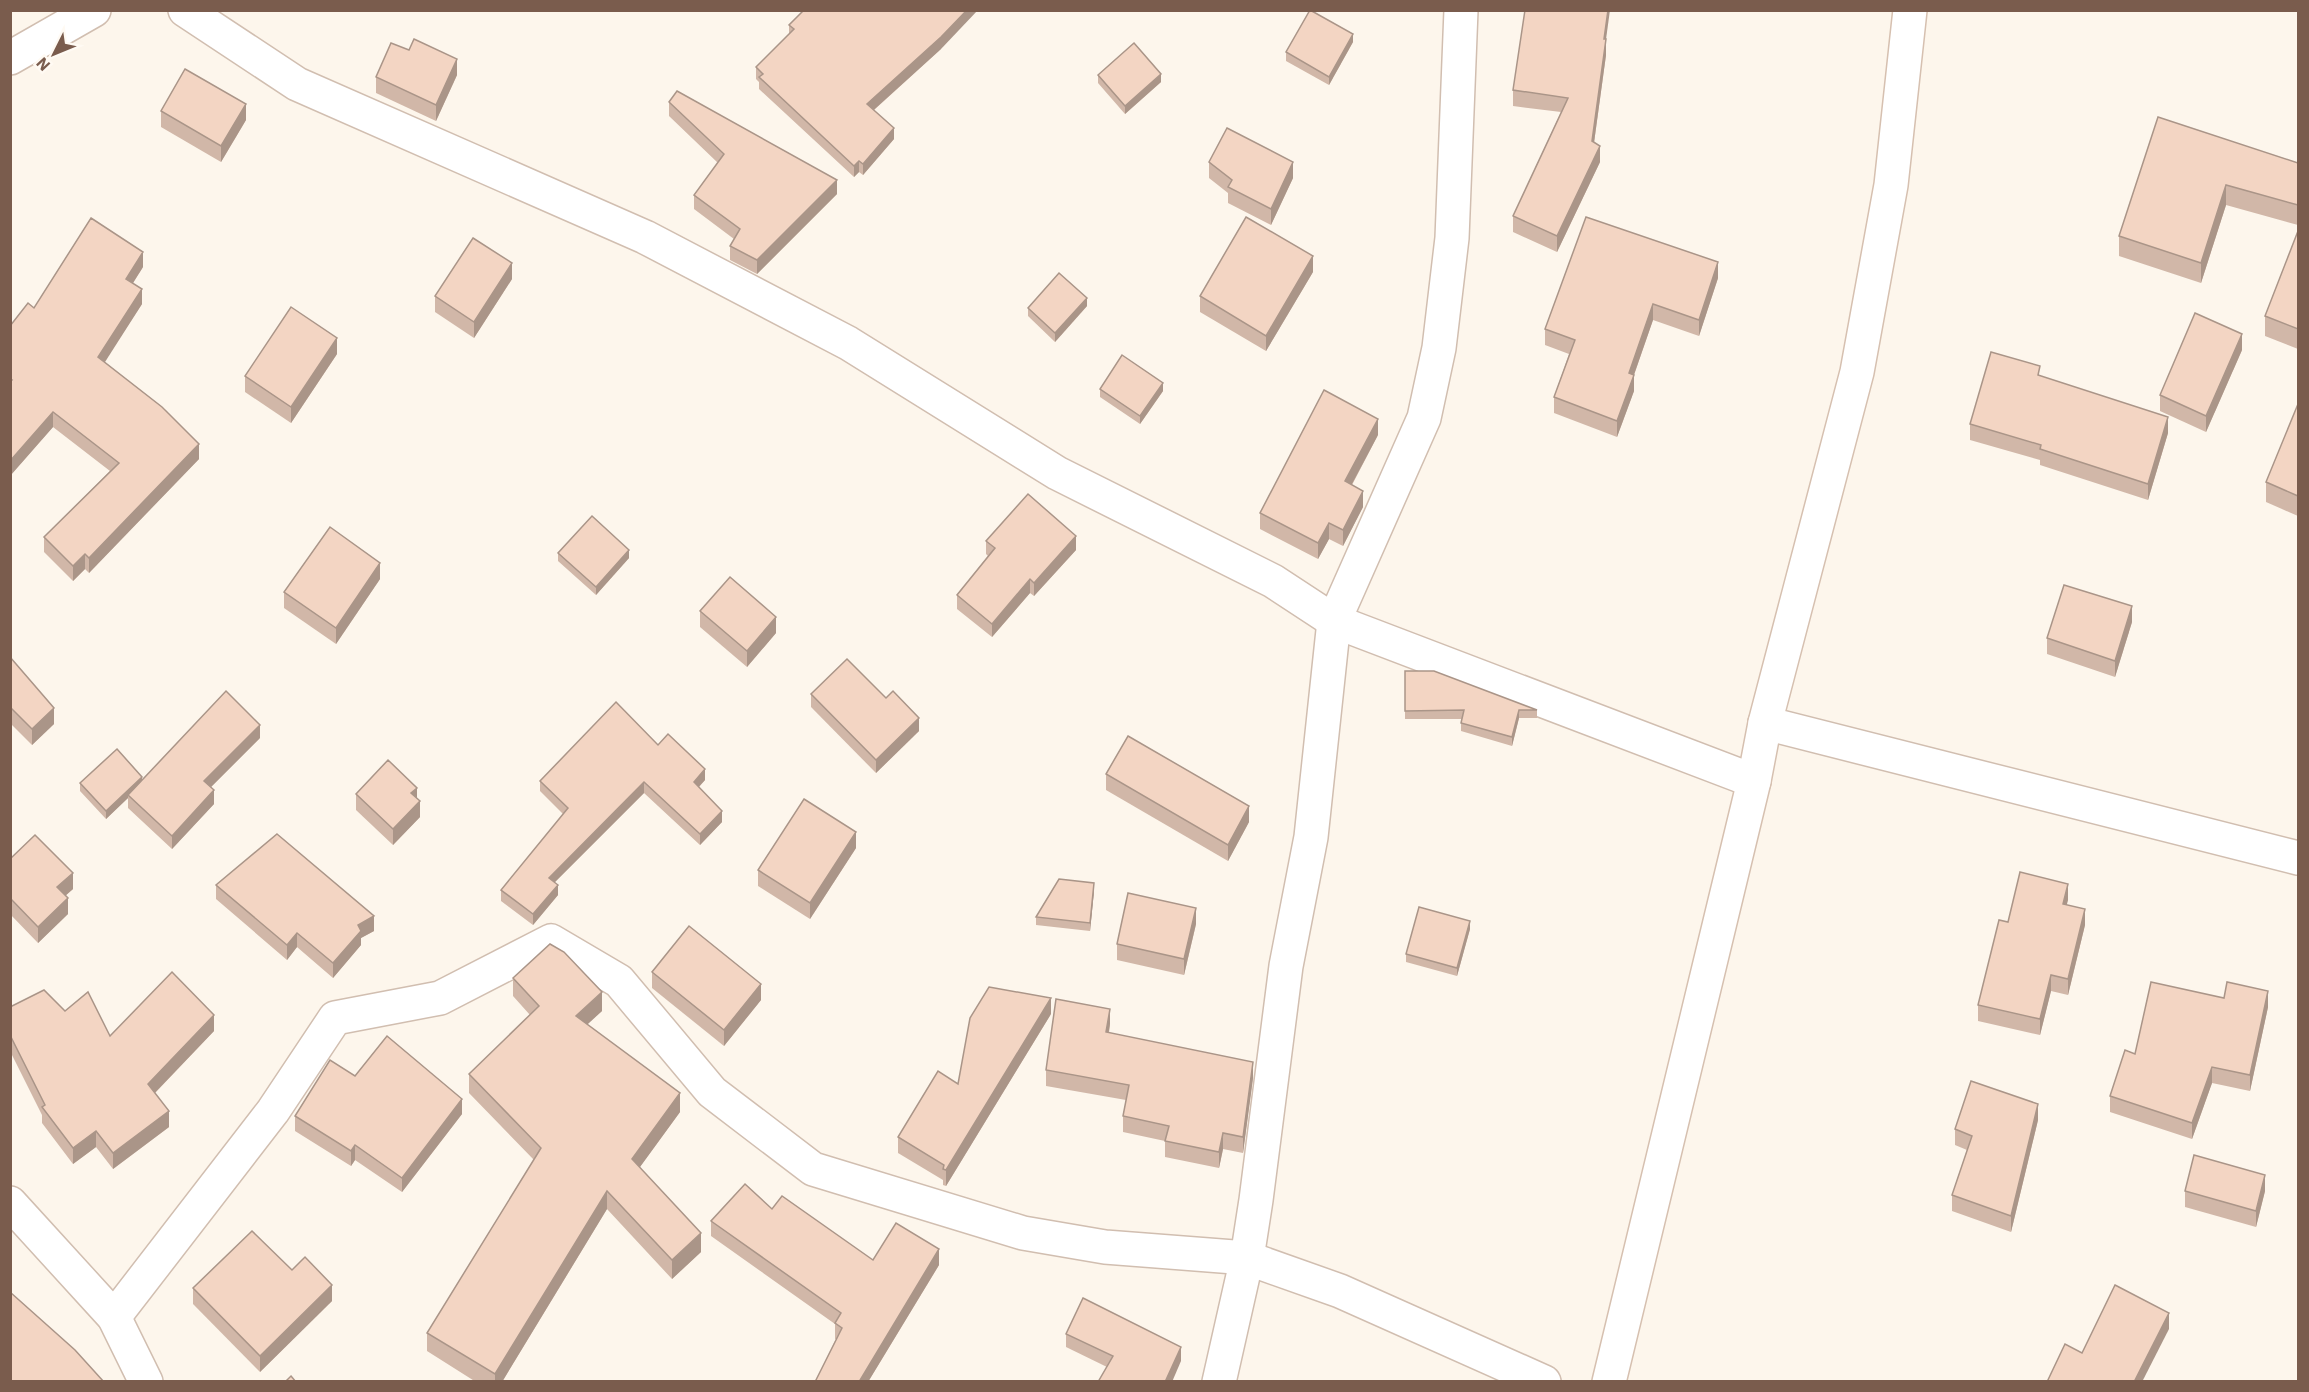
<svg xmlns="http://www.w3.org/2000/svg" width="2309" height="1392" font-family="'IBM Plex Sans',sans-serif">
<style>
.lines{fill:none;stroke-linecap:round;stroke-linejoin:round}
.street-casing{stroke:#d1beb0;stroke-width:36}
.secondary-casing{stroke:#d6c0b0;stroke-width:36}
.street{stroke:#fff;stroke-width:33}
.secondary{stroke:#fff;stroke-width:33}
.wall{fill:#d1b7a8}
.shaded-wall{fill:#aa9588}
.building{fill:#f3d5c3;stroke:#aa9588;stroke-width:1.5}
</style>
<rect width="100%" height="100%" fill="#fdf6ec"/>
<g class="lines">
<defs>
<g id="street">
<path d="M185,10l112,74 348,153 203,106 209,130 216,108 61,40 420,160"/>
<path d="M10,58l84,-48"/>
<path d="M1765,723l533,135"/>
<path d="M10,1203l104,114 32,65"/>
<path d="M114,1317l159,-206 62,-93 105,-20 111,-57 68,40 93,111 101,77 210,64 82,14 142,11 93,33 204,91"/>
<path d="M1219,1382l28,-124 9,-58 30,-234 25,-129 23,-216 90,-203 15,-70 13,-110 9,-228"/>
</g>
<path id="secondary" d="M1609,1382l145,-601 11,-58 92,-351 34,-187 19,-175"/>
</defs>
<use href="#street" class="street-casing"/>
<use href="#secondary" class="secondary-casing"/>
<use href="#street" class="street"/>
<use href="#secondary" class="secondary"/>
</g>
<g class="wall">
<path d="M789,25l152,24 -67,61 20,29 -31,36 -4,-3 -5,5 -95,-88v-7l-3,-3v-12l33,-33z"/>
<path d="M1606,39v16l-12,88 6,19 -43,90 -44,-20v-16l48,-104 -48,-6v-16z"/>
<path d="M1353,42l-24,43 -43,-24v-9z"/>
<path d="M409,50l48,25 -21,46 -60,-28v-16z"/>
<path d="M1098,75l63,7 -36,32 -27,-31z"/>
<path d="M669,102l168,92 -80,80 -27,-14v-14l4,-7 -40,-30v-14l24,-32 -49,-47z"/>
<path d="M161,111l85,9 -25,42 -60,-35z"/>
<path d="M2158,117l140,46v62l-72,-20 -25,78 -82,-27v-20z"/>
<path d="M1209,162l84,16 -22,47 -43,-22v-10l-19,-15z"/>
<path d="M2298,231v118l-33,-13v-20z"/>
<path d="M143,267l-10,16 9,21 -38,58 95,97 -110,114 -4,-4 -12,12 -29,-29v-15l66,-66 -57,-44 -43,49v-150l24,-18z"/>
<path d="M1313,272l-47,79 -66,-39v-16z"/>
<path d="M1718,278l-19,58 -46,-16 -19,55v16l-17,46 -63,-24v-16l15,-43 -24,-9v-16z"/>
<path d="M512,279l-38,59 -39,-26v-16z"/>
<path d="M1087,306l-32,36 -27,-26v-8z"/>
<path d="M2242,350l-36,82 -46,-21v-16z"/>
<path d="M337,354l-46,69 -46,-31v-16z"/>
<path d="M2040,376l128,57 -20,67 -108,-35v-5l-70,-20v-16z"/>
<path d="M1100,389l63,2 -23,33 -40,-27z"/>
<path d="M2298,404v112l-32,-14v-20z"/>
<path d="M1378,435l-26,50 11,22 -20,39 -14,-7 -11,20 -58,-30v-16z"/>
<path d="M986,541l90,9 -42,46 -4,-3 -38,44 -35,-28v-14l31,-39 -2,-2z"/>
<path d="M558,553l71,5 -33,37 -38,-34z"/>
<path d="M380,579l-44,65 -52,-36v-16z"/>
<path d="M700,611l76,22 -29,34 -47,-40z"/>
<path d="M2132,622l-17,55 -68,-23v-16z"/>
<path d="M10,657l44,67 -22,21 -22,-22z"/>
<path d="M1405,671l132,39v8h-18l-7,28 -51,-15v-8l1,-4h-57z"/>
<path d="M811,694l75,4 33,33 -43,42 -65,-66z"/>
<path d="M260,738l-49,49 3,17 -42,45 -44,-41v-10l-22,21 -26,-28v-8l62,-3z"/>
<path d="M658,745l47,35 -6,7 23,35 -22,23 -56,-52 -89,89 3,13 -25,30 -32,-24v-11l62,-76 -23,-23v-10z"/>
<path d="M1106,774l143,48 -21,39 -122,-71z"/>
<path d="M356,794l61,5 3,18 -27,28 -37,-35z"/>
<path d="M856,848l-46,71 -52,-33v-16z"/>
<path d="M10,859l63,30 -8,7 3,18 -30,29 -28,-29z"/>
<path d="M216,885l158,46 -13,7v7l-28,33 -36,-31 -10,13 -71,-61z"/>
<path d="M1094,891l-4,40 -54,-6v-8z"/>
<path d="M2068,900l-2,4 19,21 -17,70 -17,-4 -11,44 -62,-14v-16l30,-83z"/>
<path d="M1196,924l-12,51 -67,-15v-16z"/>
<path d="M1470,929l-13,47 -51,-14v-8z"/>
<path d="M652,972l109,28 -37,46 -72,-58z"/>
<path d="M513,978l89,33 -15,13 93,88 -41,56 62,84 -29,27 -65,-70 -105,173h-26l-49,-31v-18l107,-173 -65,-67v-19l61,-59 -17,-19z"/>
<path d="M2224,998l44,9 -18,84 -38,-8 -20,56 -82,-27v-16l25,-42z"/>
<path d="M10,1007l55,4 45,25 104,-5 -59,62 14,34 -56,42 -17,-22 -23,17 -31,-41v-8l-32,-64z"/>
<path d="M1051,1014l-105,172 -3,-1v-5l-45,-27v-16l60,-53z"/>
<path d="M1110,1024l-1,9 144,45 -10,75 -20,-4 -4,19 -54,-11v-16l-42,-9v-16l3,-16 -80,-14v-16z"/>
<path d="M355,1076l107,38 -60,78 -47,-32 -4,6 -56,-35v-15z"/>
<path d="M2038,1120l-27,112 -59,-21v-16l15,-45 -12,-5v-16z"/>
<path d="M2185,1191h80l-9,36 -71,-20z"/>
<path d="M772,1209l101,51 66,5 -71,117h-53l21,-43h-1v-15l-124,-88v-15z"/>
<path d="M292,1270l40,31 -72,71 -67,-68v-16z"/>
<path d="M1066,1334l115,27 -74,6 -41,-20z"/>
</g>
<g class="shaded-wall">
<path d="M967,10h11l-37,39 -74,67v-12z"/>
<path d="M1608,10h2l-6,44v-15z"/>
<path d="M1353,34v8l-24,43v-8z"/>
<path d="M1606,39v16l-14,102v-16z"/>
<path d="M457,59v16l-21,46v-16z"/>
<path d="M1161,74v8l-36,32v-8z"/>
<path d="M246,104v16l-25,42v-16z"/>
<path d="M894,128v11l-31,36v-11z"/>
<path d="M1600,146v16l-43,90v-16z"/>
<path d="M859,161v11l-5,5v-11z"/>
<path d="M1293,162v16l-22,47v-16z"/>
<path d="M837,180v14l-80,80v-14z"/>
<path d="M2226,185v20l-25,78v-20z"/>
<path d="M143,252v15l-17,27v-15z"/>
<path d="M1313,256v16l-47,79v-15z"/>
<path d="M1718,262v16l-19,58v-16z"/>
<path d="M512,263v16l-38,59v-16z"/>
<path d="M142,289v15l-44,69v-16z"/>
<path d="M1087,298v8l-32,36v-9z"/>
<path d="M1653,304v16l-24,69v-16z"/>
<path d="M2242,334v16l-36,82v-16z"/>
<path d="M337,338v16l-46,69v-16z"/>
<path d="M1634,375v16l-17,46v-16z"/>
<path d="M1163,383v8l-23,33v-8z"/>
<path d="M53,412v15l-43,49v-15z"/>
<path d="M2168,417v16l-20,67v-16z"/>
<path d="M1378,419v16l-33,62v-16z"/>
<path d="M199,444v15l-110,114v-15z"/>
<path d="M1363,491v16l-20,39v-16z"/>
<path d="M1329,523v16l-11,20v-16z"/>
<path d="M1076,536v14l-42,46v-13z"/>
<path d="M629,550v8l-33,37v-8z"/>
<path d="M85,554v15l-12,12v-15z"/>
<path d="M380,563v16l-44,65v-16z"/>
<path d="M1030,579v14l-38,44v-13z"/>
<path d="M2132,606v16l-17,55v-16z"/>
<path d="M776,617v16l-29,34v-16z"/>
<path d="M54,708v16l-22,21v-16z"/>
<path d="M1519,710v8l-7,28v-9z"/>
<path d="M919,718v13l-43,42v-13z"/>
<path d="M260,725v13l-56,56v-13z"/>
<path d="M705,769v11l-11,12v-10z"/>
<path d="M142,777v8l-14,10v3l-22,21v-8z"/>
<path d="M644,782v11l-95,95v-10z"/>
<path d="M417,788v15l3,-2v16l-27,28v-16l18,-36z"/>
<path d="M214,790v14l-42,45v-13z"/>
<path d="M1249,806v16l-21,39v-16z"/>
<path d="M722,811v11l-22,23v-11z"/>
<path d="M856,832v16l-46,71v-16z"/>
<path d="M73,873v16l-16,14v-16z"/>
<path d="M1094,883v8l-4,40v-8z"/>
<path d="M2068,884v16l-5,20v-16z"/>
<path d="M558,885v10l-25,30v-11z"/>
<path d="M68,898v16l-30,29v-16z"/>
<path d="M1196,908v16l-12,51v-16z"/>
<path d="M2085,909v16l-17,70v-16z"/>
<path d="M374,916v15l-13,7v7l-28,33v-15l25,-38z"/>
<path d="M1470,921v8l-13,47v-8z"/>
<path d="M297,933v14l-10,13v-15z"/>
<path d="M2051,975v16l-11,44v-16z"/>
<path d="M761,984v16l-37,46v-16z"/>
<path d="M2268,991v16l-18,84v-16z"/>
<path d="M602,992v19l-26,24v-19z"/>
<path d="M1051,998v16l-105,172v-16z"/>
<path d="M1110,1009v15l-4,24v-16z"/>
<path d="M214,1015v16l-66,69v-16z"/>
<path d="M1253,1062v16l-10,75v-16z"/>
<path d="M2212,1067v16l-20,56v-16z"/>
<path d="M680,1093v19l-48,66v-19z"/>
<path d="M462,1099v15l-60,78v-14z"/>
<path d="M2038,1104v16l-27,112v-16z"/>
<path d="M169,1111v16l-56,42v-16z"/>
<path d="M96,1131v16l-23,17v-16z"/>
<path d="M1223,1133v16l-4,19v-16z"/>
<path d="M355,1145v15l-4,6v-15z"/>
<path d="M2265,1175v16l-9,36v-16z"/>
<path d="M607,1191v18l-105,173h-7v-8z"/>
<path d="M701,1233v19l-29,27v-19z"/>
<path d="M939,1249v16l-71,117h-9z"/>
<path d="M332,1285v16l-72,71v-16z"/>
<path d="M2169,1313v16l-27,53h-8z"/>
<path d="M1181,1347v14l-9,21h-7z"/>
</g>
<g class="building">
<path d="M804,10h163l-26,27 -74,67 27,24 -31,36 -4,-3 -5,5 -95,-89 4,-3 -7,-7 38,-38 -5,-4z"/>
<path d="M1310,10l43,24 -24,43 -43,-25z"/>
<path d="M1525,10h83l-4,29h2l-14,102 8,5 -43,90 -44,-20 55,-118 -55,-8z"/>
<path d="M414,39l43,20 -21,46 -60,-28 15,-34 18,7z"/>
<path d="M1134,43l27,31 -36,32 -27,-31z"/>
<path d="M185,69l61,35 -25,42 -60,-35z"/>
<path d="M677,91l160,89 -80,80 -27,-14 10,-17 -46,-34 30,-41 -55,-52z"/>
<path d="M2158,117l140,46v42l-72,-20 -25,78 -82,-27z"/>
<path d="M1227,128l66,34 -22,47 -43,-22 4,-7 -23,-18z"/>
<path d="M1246,217l67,39 -47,80 -66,-40z"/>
<path d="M1586,217l132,45 -19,58 -46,-16 -24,69 5,2 -17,46 -63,-24 21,-57 -30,-11z"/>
<path d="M91,218l52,34 -17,27 16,10 -44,68 64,50 37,37 -110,114 -4,-4 -12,12 -29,-29 75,-74 -66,-51 -43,49v-79l2,-2 -2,-1v-53l18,-23 6,5z"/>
<path d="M2298,231v98l-33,-13z"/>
<path d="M473,238l39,25 -38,59 -39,-26z"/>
<path d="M1059,273l28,25 -32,35 -27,-25z"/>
<path d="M291,307l46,31 -46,69 -46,-31z"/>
<path d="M2195,313l47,21 -36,82 -46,-21z"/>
<path d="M1991,352l49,14 -2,9 130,42 -20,67 -108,-35 1,-4 -71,-21z"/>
<path d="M1122,355l41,28 -23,33 -40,-27z"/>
<path d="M1324,390l54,29 -33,62 18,10 -20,39 -14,-7 -11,20 -58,-30z"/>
<path d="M2298,404v92l-32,-14z"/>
<path d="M1028,494l48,42 -42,47 -4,-4 -38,45 -35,-29 38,-47 -9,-7z"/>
<path d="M592,516l37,34 -33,37 -38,-34z"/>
<path d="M330,527l50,36 -44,65 -52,-36z"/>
<path d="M730,577l46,40 -29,34 -47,-40z"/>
<path d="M2064,585l68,21 -17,55 -68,-23z"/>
<path d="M10,657l44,51 -22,21 -22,-22z"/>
<path d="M847,659l39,39 7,-7 26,27 -43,42 -65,-66z"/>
<path d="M1405,671h29l103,39h-18l-7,27 -51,-14 3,-13 -59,1z"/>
<path d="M226,691l34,34 -56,56 10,9 -42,46 -44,-41z"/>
<path d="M616,702l42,43 10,-11 37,35 -11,13 28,29 -22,23 -56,-52 -95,96 9,7 -25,29 -32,-24 67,-82 -28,-27z"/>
<path d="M1128,736l121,70 -21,39 -122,-71z"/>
<path d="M117,749l25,28 -36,34 -26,-28z"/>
<path d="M388,760l29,28 -6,5 9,8 -27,28 -37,-35z"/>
<path d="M804,799l52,33 -46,71 -52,-33z"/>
<path d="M277,834l97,82 -16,9 3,6 -28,32 -36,-30 -10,12 -71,-60z"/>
<path d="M35,835l38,38 -16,14 11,11 -30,29 -28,-29v-39z"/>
<path d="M2020,872l48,12 -5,20 22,5 -17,70 -17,-4 -11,44 -62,-14 21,-85 9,2z"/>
<path d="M1059,879l35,4 -4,40 -54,-6z"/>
<path d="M1128,893l68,15 -12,51 -67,-15z"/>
<path d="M1419,907l51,14 -13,47 -51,-14z"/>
<path d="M689,926l72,58 -37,46 -72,-58z"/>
<path d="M550,944l14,8 38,40 -26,24 104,77 -48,66 69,74 -29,27 -65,-69 -112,183 -68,-41 114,-185 -72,-74 70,-68 -26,-28z"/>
<path d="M172,972l42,43 -66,69 21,27 -56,42 -17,-22 -23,17 -31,-41 3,-2 -35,-70v-28l34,-17 21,21 23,-19 22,44z"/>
<path d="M2151,982l73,16 3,-16 41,9 -18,84 -38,-8 -20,56 -82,-27 15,-46 10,4z"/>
<path d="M989,987l62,11 -105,172 -3,-1 1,-4 -46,-28 40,-66 20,13 12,-66z"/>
<path d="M1056,999l54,10 -4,23 147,30 -10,75 -20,-4 -4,19 -54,-11 4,-15 -46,-10 6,-31 -83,-15z"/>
<path d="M387,1036l75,63 -60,79 -47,-33 -4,6 -56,-35 35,-56 25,16z"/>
<path d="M1971,1081l67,23 -27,112 -59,-21 20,-59 -17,-7z"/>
<path d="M2194,1155l71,20 -9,36 -71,-20z"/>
<path d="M745,1184l27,25 10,-13 91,64 23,-37 43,26 -80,133h-44l27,-54 -7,-5 6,-10 -130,-92z"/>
<path d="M252,1231l40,39 13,-13 27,28 -72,71 -67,-68z"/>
<path d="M2115,1285l54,28 -35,69h-87l18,-38 17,9z"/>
<path d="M10,1292l65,58 29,32h-94z"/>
<path d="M1083,1298l98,49 -16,35h-67l15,-26 -47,-22z"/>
<path d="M291,1376l5,6h-11z"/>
</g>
<rect width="2309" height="1392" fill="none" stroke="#7a5c4d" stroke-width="24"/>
<g transform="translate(54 54) rotate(227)" stroke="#fffaf3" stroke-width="4.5" paint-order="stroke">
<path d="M0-4.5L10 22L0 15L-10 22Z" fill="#7a5c4d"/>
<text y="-9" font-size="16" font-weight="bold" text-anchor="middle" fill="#7a5c4d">N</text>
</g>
</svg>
